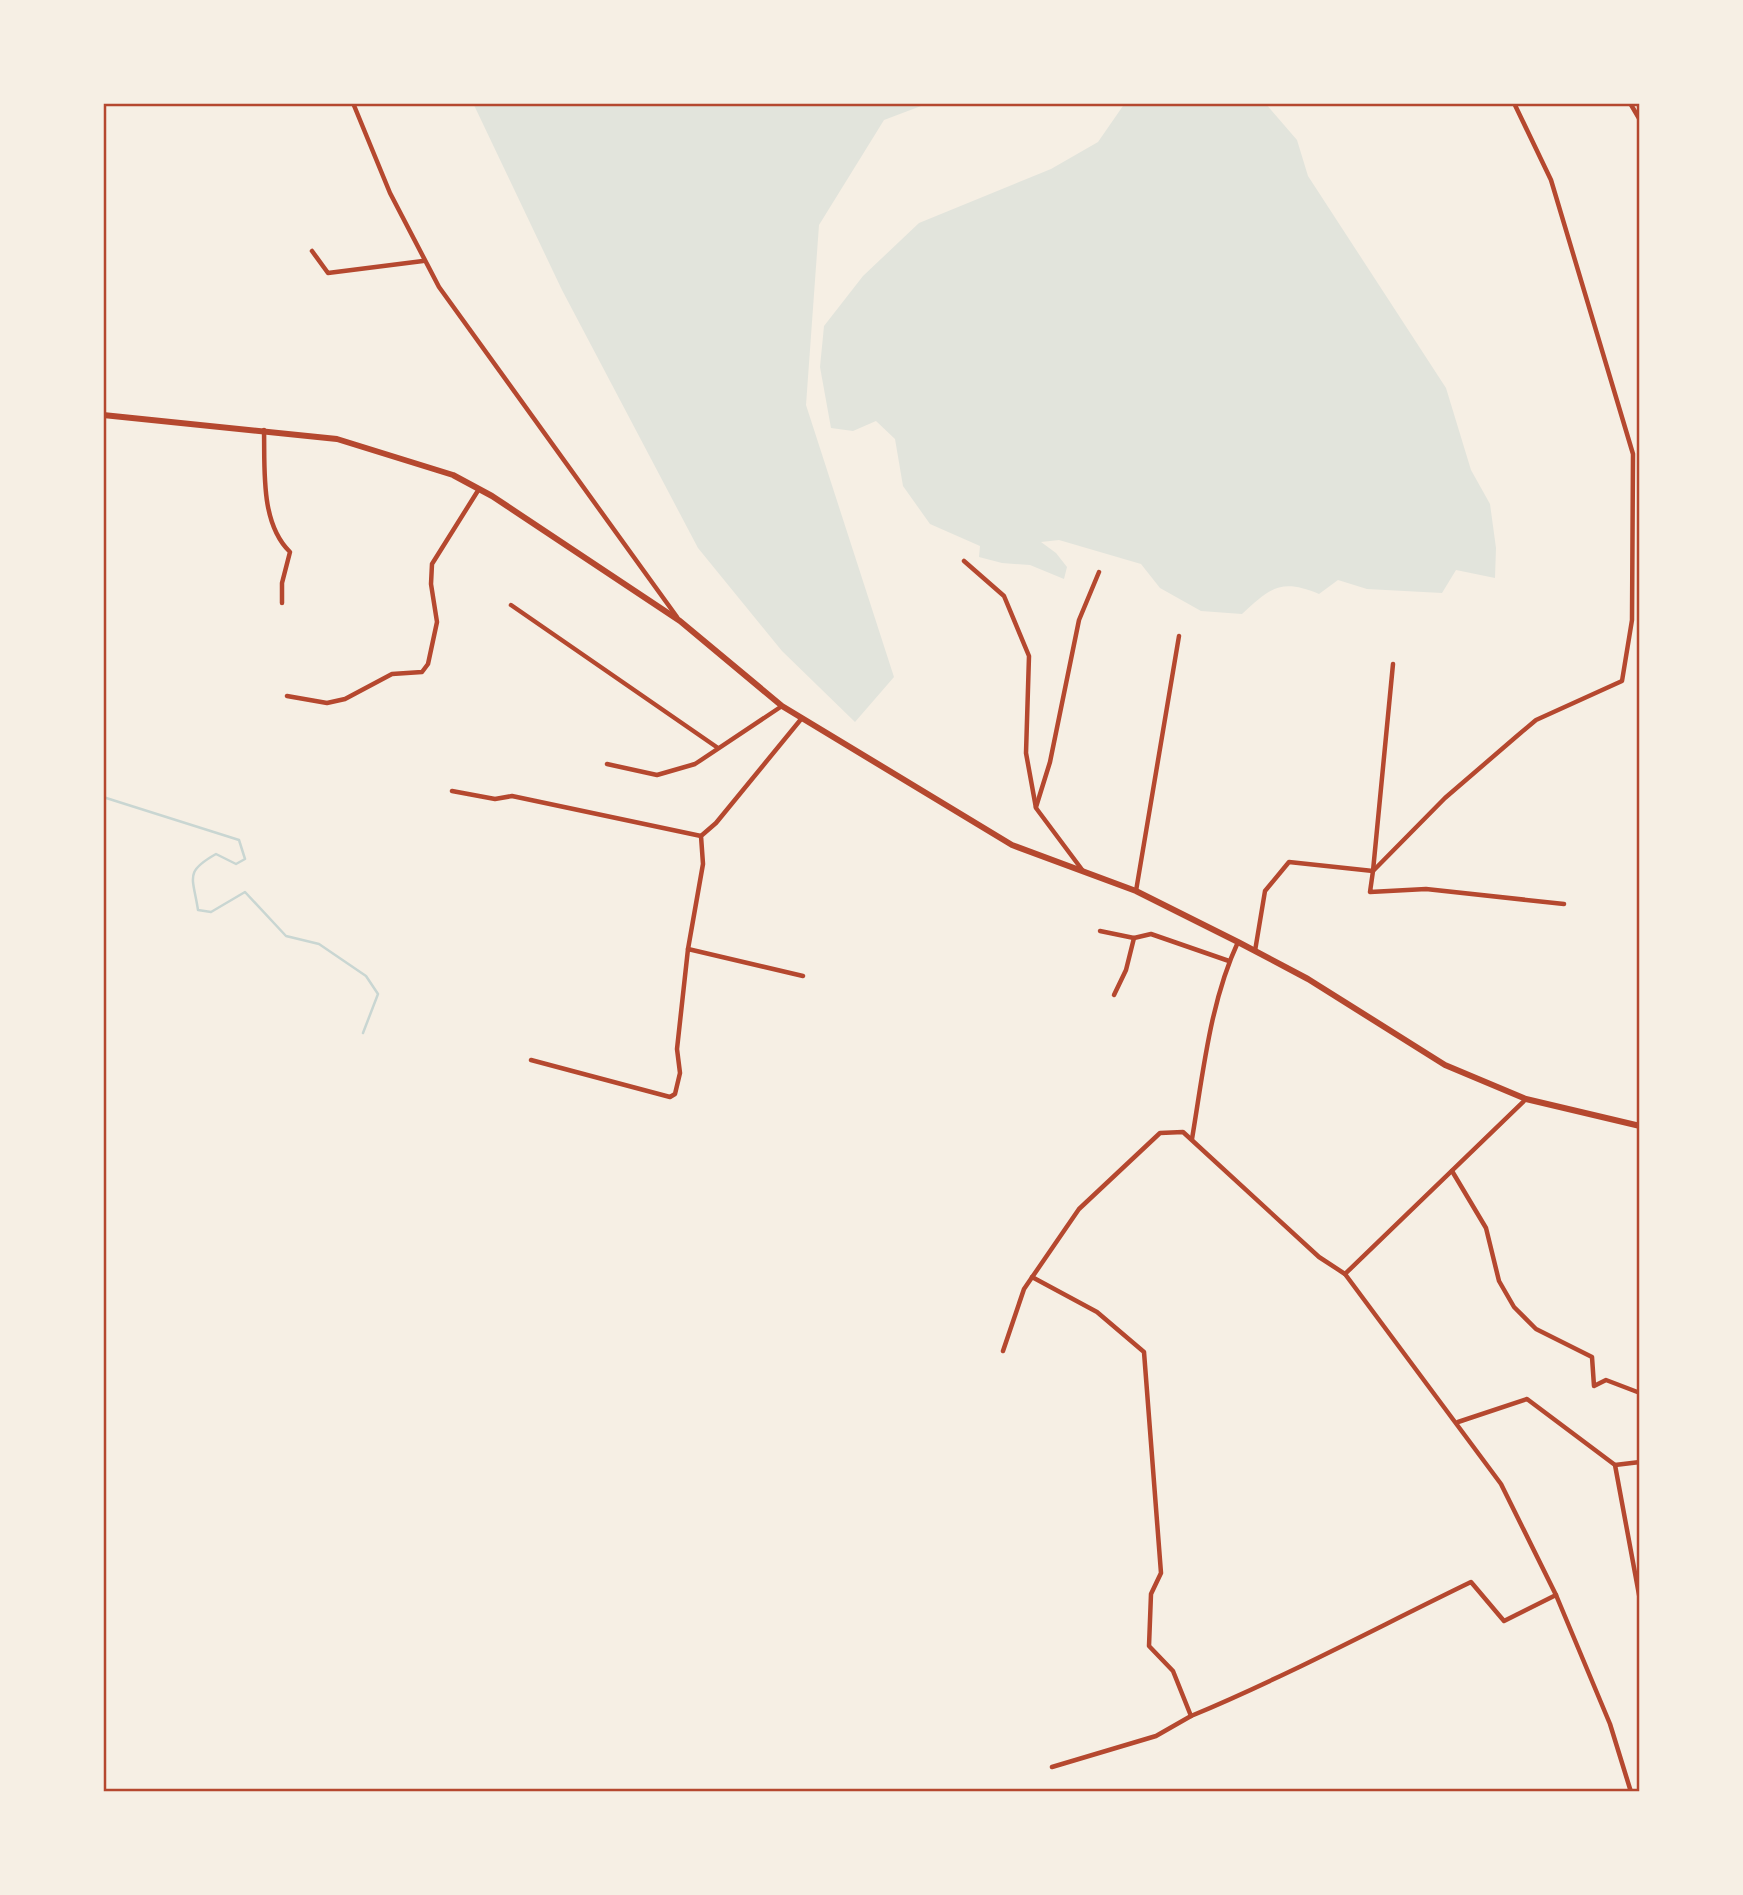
<svg xmlns="http://www.w3.org/2000/svg" width="1743" height="1895" font-family="'Open Sans',sans-serif">
<style>
.green{fill:#e2e4dc}
.lines{fill:none;stroke-linecap:round;stroke-linejoin:round}
.stream{stroke:#c9d6d2;stroke-width:2.5}
.minor{stroke:#b5482f;stroke-width:4.5}
.secondary{stroke:#b5482f;stroke-width:6}
.neatline{fill:none;stroke:#b5482f;stroke-width:2.5}
</style>
<rect width="100%" height="100%" fill="#f6efe4"/>
<g class="green">
<path d="M473,103h456l-45,17 -65,105 -13,180 88,272 -39,45 -73,-71 -84,-103 -136,-258z"/>
<path d="M1125,103h140l32,37 11,36 138,212 25,82 19,34 6,44 -1,30 -39,-8 -14,23 -75,-4 -29,-9 -19,14c-38,-16 -49,-6 -77,20l-41,-3 -41,-23 -19,-24 -82,-24 -18,2 15,11 11,14 -3,12 -34,-14 -28,-2 -23,-6 1,-11 -50,-22 -27,-38 -8,-47 -19,-18 -23,10 -22,-3 -11,-61 4,-41 39,-50 56,-53 132,-54 47,-27z"/>
</g>
<g class="lines">
<path class="stream" d="M103,797l136,43 6,19 -9,5 -20,-10c-32,18 -23,23 -18,56l13,2 34,-20 41,44 33,8 47,32 12,18 -15,39"/>
<g class="minor">
<path d="M353,103l37,90 49,94 238,330"/>
<path d="M1514,103l37,77 82,274 -1,166 -10,61 -86,39 -19,16 -72,62 -72,73 -3,21 56,-3 138,15"/>
<path d="M1630,103l10,17"/>
<path d="M312,251l16,22 95,-12"/>
<path d="M264,430c1,39 -4,93 26,122l-8,31v20"/>
<path d="M964,561l40,35 25,60 -3,97 10,55 47,63"/>
<path d="M511,605l207,143"/>
<path d="M287,696l40,7 18,-4 47,-25 30,-2 6,-8 9,-42 -6,-38 1,-20 47,-75"/>
<path d="M607,764l50,11 38,-11 87,-58"/>
<path d="M452,791l43,8 17,-3 189,40"/>
<path d="M1036,807l14,-45 29,-142 20,-48"/>
<path d="M1136,891l43,-255"/>
<path d="M1100,931l34,7"/>
<path d="M688,949l115,27"/>
<path d="M1255,951l10,-60 24,-29 84,9 20,-207"/>
<path d="M1114,995l12,-25 8,-32 17,-4 78,27"/>
<path d="M531,1060l139,37 5,-3 5,-21 -3,-24 11,-100 15,-85 -2,-28 15,-13 86,-105"/>
<path d="M1192,1139c11,-65 18,-137 46,-197"/>
<path d="M1452,1171l34,57 13,53 15,26 22,22 56,28 2,29 12,-6 34,13"/>
<path d="M1345,1274l156,210 55,111 54,129 21,68"/>
<path d="M1032,1277l65,35 47,40 17,221 -10,21 -2,52 24,25 18,45 -35,20 -104,31"/>
<path d="M1003,1351l21,-62 55,-80 81,-76 23,-1 136,125 26,17 181,-175"/>
<path d="M1458,1422l69,-23 88,66 25,135"/>
<path d="M1615,1465l25,-3"/>
<path d="M1191,1716c96,-40 187,-89 280,-134l33,39 52,-26"/>
</g>
<path class="secondary" d="M103,415l234,24 116,36 39,21 188,125 102,85 230,139 124,46 102,51 70,37 137,86 81,34 114,27"/>
</g>
<rect width="1743" height="1895" fill="none" stroke="#f6efe4" stroke-width="210"/>
<rect x="105" y="105" width="1533" height="1685" class="neatline"/>
</svg>
